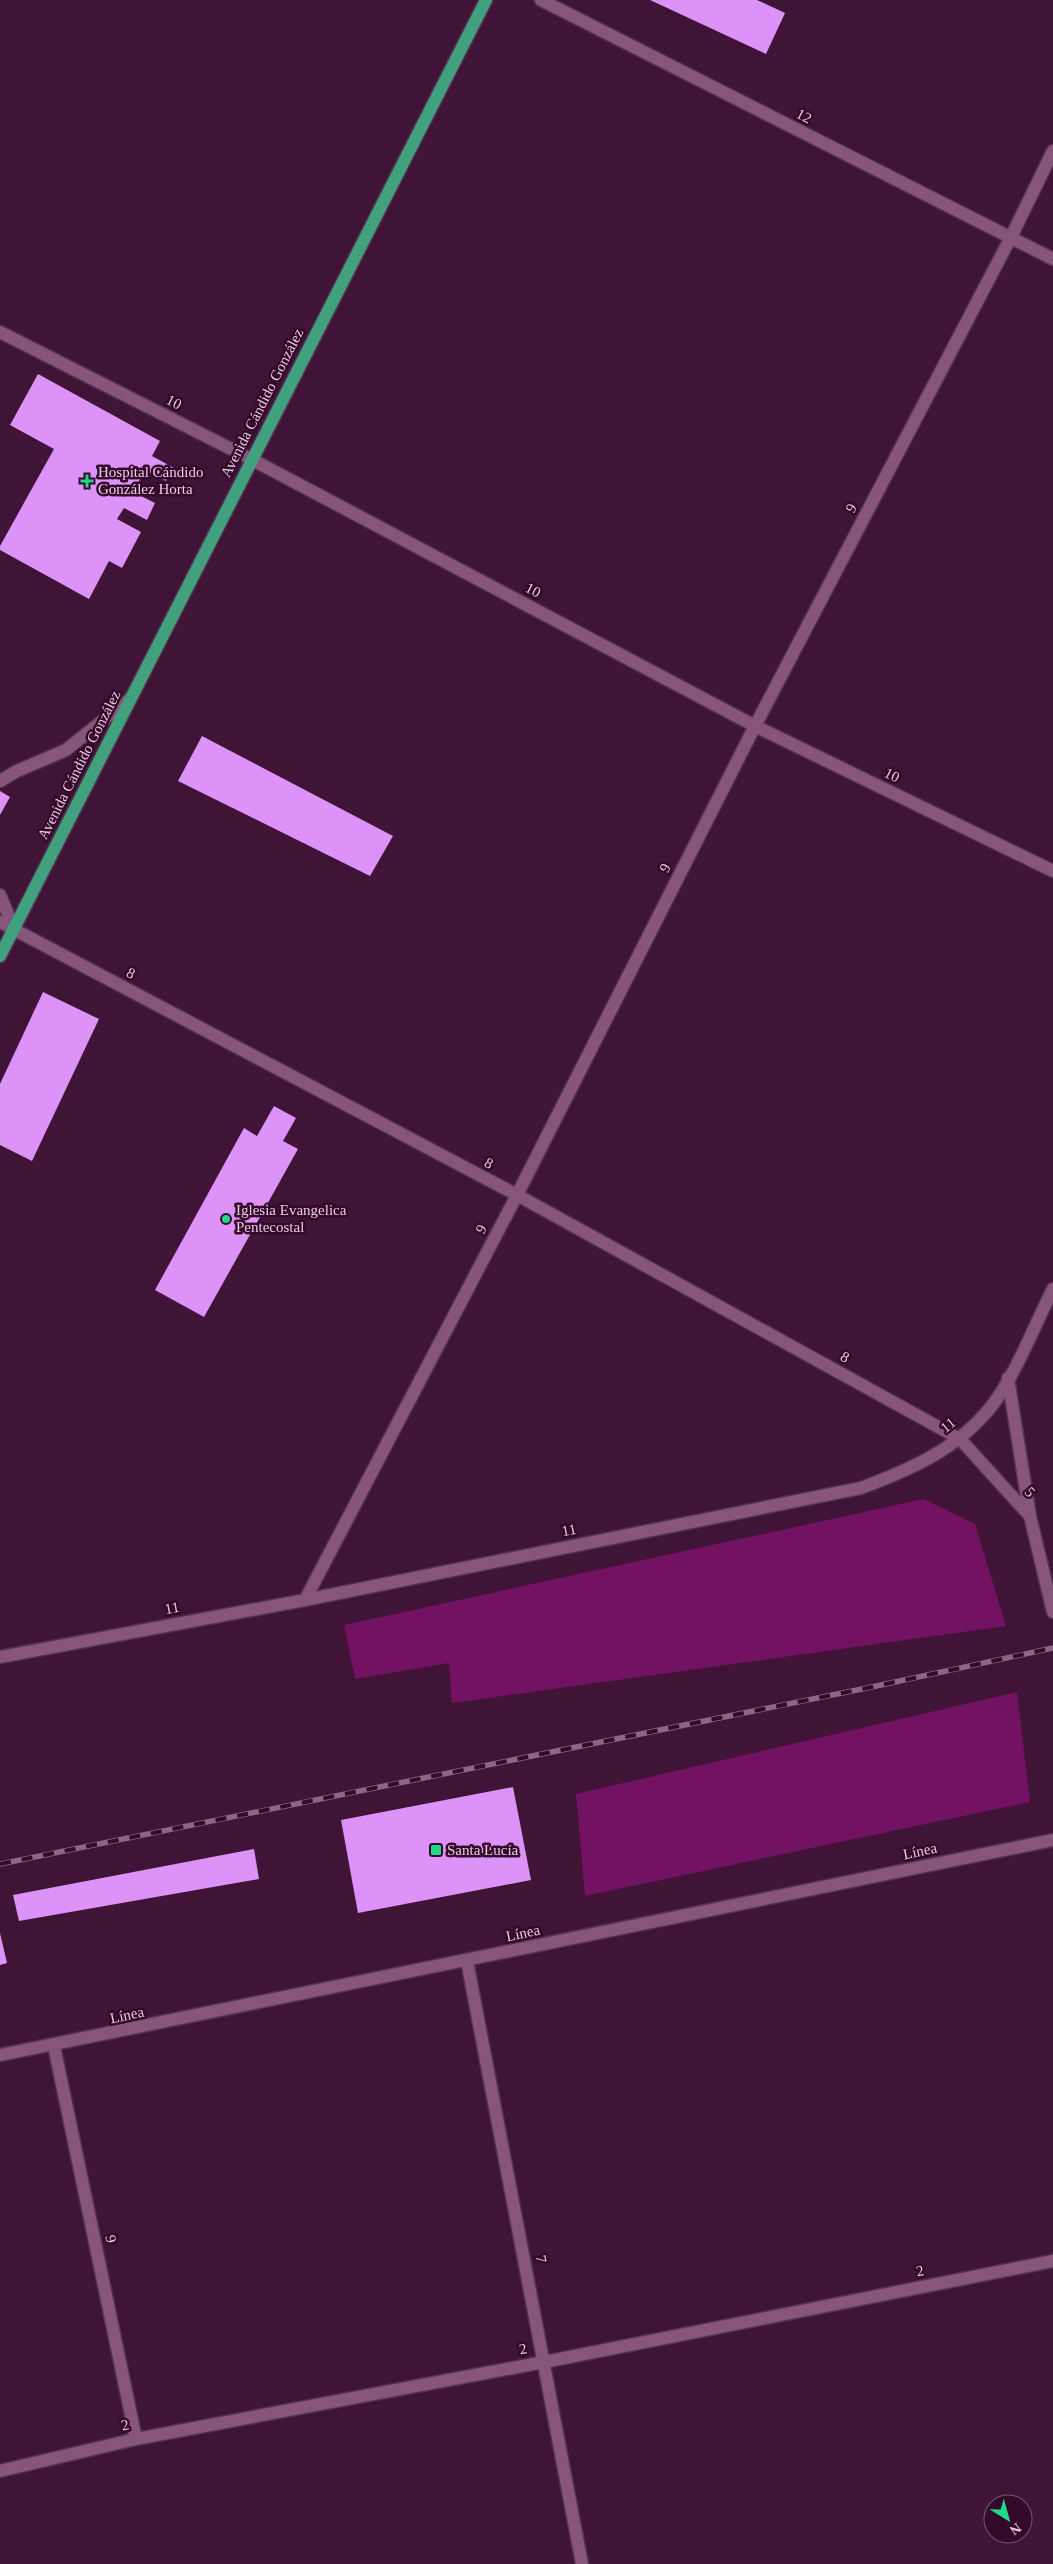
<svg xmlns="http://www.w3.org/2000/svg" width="1053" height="2564" font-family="Georgia,serif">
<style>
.green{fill:#731262}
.building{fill:#dc92f7}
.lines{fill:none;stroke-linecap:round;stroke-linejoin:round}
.minor-casing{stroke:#53314c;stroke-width:15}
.major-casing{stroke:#53314c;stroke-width:15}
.minor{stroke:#87557a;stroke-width:12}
.major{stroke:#41a17f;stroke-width:12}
.rail-casing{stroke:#8b6783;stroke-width:5.5}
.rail{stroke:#34092c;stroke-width:4;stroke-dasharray:11;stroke-linecap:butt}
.poi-dot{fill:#21d887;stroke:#34092c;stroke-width:2}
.labels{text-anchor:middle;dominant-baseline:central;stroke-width:5;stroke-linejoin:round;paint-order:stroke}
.street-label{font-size:15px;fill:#e7cbdf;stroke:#34092c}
.poi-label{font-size:15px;fill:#e7cbdf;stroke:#34092c;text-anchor:start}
</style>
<rect width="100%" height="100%" fill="#3f1436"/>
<g class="green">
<path d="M924,1499l51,25 31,102 -554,77 -3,-40 -94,16 -11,-54z"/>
<path d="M1017,1692l13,110 -445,94 -9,-102z"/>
</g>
<g class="building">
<path d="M650,0h107l28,13 -19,41z"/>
<path d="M38,374l122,67 -8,15 22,12 -8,13 -21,-11 -12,22 22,11 -8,17 -23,-12 -7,11 24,13 -19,36 -13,-7 -20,38 -89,-49v-4l54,-97 -44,-24z"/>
<path d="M202,736l191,100 -23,40 -192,-95z"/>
<path d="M0,791l10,6 -10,18z"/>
<path d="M43,992l56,27 -67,142 -32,-16v-61z"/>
<path d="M274,1106l22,12 -13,23 15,8 -94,168 -49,-27 89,-162 13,8z"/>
<path d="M513,1787l18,93 -173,33 -17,-93z"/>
<path d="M254,1849l5,30 -240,42 -6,-26z"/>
<path d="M0,1933l7,30 -7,2z"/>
</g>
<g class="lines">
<defs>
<g id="minor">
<path d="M541,0l512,259"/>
<path d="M0,332l251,127 504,267 298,145"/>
<path d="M0,781l17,-10 49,-21 65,-52"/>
<path d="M0,895l14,34"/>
<path d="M0,922l517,273 443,244 70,77 23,96"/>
<path d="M1008,1378l22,138"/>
<path d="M305,1600l212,-405 238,-469 255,-487 43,-88"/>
<path d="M0,1657l305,-57 556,-112c48,-18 95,-38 129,-80 24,-29 45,-84 63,-119"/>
<path d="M467,1961l115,603"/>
<path d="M54,2046l82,393"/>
<path d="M0,2055l1053,-215"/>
<path d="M0,2471l136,-32 408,-77 509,-101"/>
</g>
<path id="major" d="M0,956l486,-956"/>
</defs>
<use href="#minor" class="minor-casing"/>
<use href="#major" class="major-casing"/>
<use href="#minor" class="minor"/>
<use href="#major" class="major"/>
<defs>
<path id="rail" d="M0,1864l867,-176 186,-40"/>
</defs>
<use href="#rail" class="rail-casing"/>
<use href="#rail" class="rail"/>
</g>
<g class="poi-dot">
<path d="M84.5 473.5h5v5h5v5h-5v5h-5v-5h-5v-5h5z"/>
<circle cx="226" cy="1219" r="5"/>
<rect x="430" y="1844" width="12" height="12" rx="2.5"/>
</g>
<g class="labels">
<g class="street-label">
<text transform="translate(804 116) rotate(27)">12</text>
<text transform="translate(174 402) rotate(27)">10</text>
<text transform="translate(262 403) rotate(-63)">Avenida Cándido González</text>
<text transform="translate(851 508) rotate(-62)">9</text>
<text transform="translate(533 590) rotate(28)">10</text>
<text transform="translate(79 765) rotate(-63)">Avenida Cándido González</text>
<text transform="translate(892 775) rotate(26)">10</text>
<text transform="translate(665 868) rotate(-63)">9</text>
<text transform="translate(131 973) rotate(28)">8</text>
<text transform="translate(489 1163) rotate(28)">8</text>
<text transform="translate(481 1229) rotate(-62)">9</text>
<text transform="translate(845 1357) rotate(29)">8</text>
<text transform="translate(948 1425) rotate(-39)">11</text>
<text transform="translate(1030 1492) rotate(48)">5</text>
<text transform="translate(569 1530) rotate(-11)">11</text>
<text transform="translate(172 1608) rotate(-11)">11</text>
<text transform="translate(920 1851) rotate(-12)">Línea</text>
<text transform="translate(523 1933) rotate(-12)">Línea</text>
<text transform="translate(127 2015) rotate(-12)">Línea</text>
<text transform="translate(111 2239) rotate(78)">9</text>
<text transform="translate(541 2259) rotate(79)">7</text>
<text transform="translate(920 2271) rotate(-11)">2</text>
<text transform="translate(523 2349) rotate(-11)">2</text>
<text transform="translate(125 2425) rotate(-13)">2</text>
</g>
<g class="poi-label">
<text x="98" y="472">Hospital Cándido<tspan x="98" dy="17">González Horta</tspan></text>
<text x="236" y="1210">Iglesia Evangelica<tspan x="236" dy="17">Pentecostal</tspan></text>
<text x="447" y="1850">Santa Lucía</text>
</g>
</g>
<g transform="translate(1008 2519) rotate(143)"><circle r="24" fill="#34092c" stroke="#7c5774"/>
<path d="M0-4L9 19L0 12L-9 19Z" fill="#21d887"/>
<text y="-8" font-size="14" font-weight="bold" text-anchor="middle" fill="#e7cbdf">N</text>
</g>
</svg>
